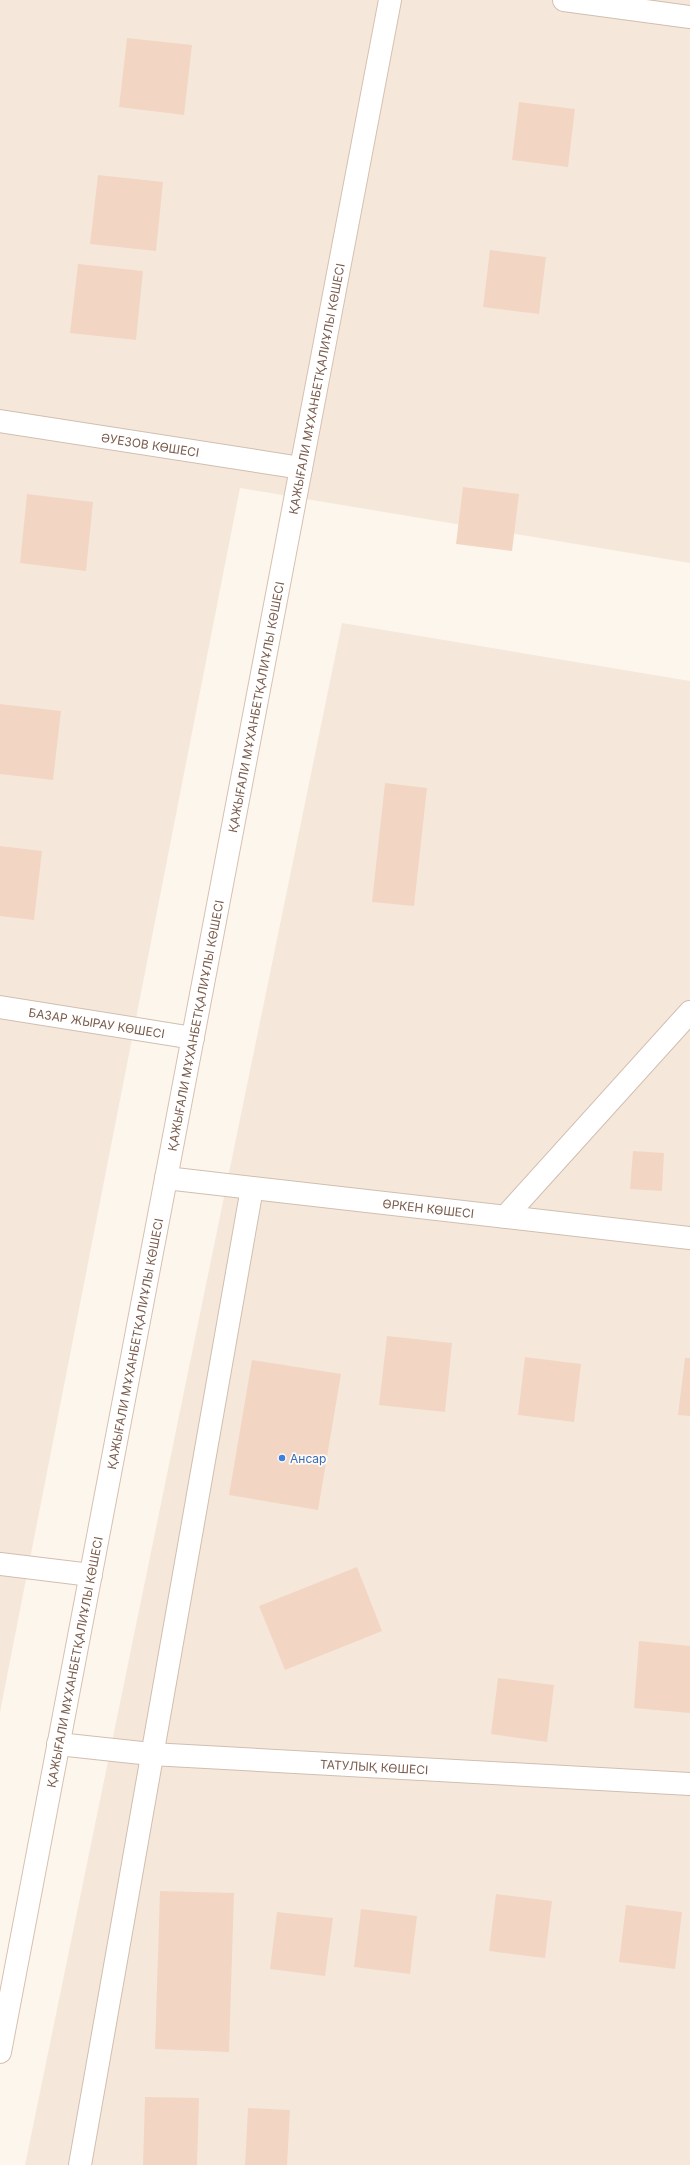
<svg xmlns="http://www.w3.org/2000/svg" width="690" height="2165" font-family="Inter,sans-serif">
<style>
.residential{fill:#f5e8da}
.building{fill:#f3d5c3}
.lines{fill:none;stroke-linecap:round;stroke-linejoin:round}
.street-casing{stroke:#d1beb0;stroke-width:24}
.secondary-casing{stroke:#d6c0b0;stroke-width:24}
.street{stroke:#fff;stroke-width:22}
.secondary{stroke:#fff;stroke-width:22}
.shop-dot{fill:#3f7fe0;stroke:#fffaf3;stroke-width:1.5}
.labels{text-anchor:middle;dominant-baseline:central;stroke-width:3.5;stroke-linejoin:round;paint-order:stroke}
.street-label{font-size:12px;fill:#7a5c4d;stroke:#fffaf3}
.shop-label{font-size:12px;fill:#366cbe;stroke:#fffaf3;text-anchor:start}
</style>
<rect width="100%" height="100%" fill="#fdf6ec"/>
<g class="residential">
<path d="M0,0h690v563l-450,-75 -240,1224z"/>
<path d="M342,623l348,58v1484h-665z"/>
</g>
<g class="building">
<path d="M127,38l65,7 -8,70 -65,-8z"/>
<path d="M519,102l56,7 -7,58 -56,-7z"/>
<path d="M98,175l65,7 -7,69 -66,-7z"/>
<path d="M490,250l56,7 -7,57 -56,-7z"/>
<path d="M78,264l65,7 -7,69 -66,-7z"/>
<path d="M463,487l56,7 -7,57 -56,-7z"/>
<path d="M27,494l66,8 -7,69 -66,-8z"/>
<path d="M0,704l61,7 -8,69 -53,-6z"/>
<path d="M385,783l42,5 -13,118 -42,-4z"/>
<path d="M0,846l42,5 -8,69 -34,-4z"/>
<path d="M633,1151l31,2 -2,38 -32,-2z"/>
<path d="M387,1336l65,7 -7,69 -66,-7z"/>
<path d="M525,1357l56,7 -7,58 -56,-7z"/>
<path d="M685,1358h5v58l-12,-1z"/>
<path d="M252,1360l89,14 -23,136 -89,-15z"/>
<path d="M357,1567l25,64 -97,39 -26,-64z"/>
<path d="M639,1641l51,5v67l-56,-5z"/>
<path d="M498,1678l56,7 -7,57 -56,-8z"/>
<path d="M160,1891l74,2 -5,159 -74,-3z"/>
<path d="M496,1894l56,7 -7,57 -56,-7z"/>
<path d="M626,1905l56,7 -7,57 -56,-7z"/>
<path d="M361,1909l56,7 -7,58 -56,-7z"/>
<path d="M277,1912l56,6 -8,58 -55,-7z"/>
<path d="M145,2097l54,1 -2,67h-54z"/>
<path d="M248,2108l42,2 -3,55h-42z"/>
</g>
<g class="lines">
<defs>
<g id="street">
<path d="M564,0l126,17"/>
<path id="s1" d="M0,421l301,47"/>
<path id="s2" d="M0,1007l193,31"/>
<path id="s3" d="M166,1178l524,60"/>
<path d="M505,1217l185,-205"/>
<path d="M0,1564l91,11"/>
<path id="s4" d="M58,1744l93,10 539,30"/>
<path d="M80,2165l172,-977"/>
</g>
<g id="secondary">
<path id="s5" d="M0,2052l390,-2052"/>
</g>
</defs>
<use href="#street" class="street-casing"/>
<use href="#secondary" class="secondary-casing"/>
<use href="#street" class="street"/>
<use href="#secondary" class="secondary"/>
</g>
<circle class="shop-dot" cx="282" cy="1458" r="4"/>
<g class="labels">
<g class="street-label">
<text stroke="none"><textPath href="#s5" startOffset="1693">ҚАЖЫҒАЛИ МҰХАНБЕТҚАЛИҰЛЫ КӨШЕСІ</textPath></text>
<text stroke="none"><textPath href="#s1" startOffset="152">ӘУЕЗОВ КӨШЕСІ</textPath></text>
<text stroke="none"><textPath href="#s5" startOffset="1369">ҚАЖЫҒАЛИ МҰХАНБЕТҚАЛИҰЛЫ КӨШЕСІ</textPath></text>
<text stroke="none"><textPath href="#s2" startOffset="98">БАЗАР ЖЫРАУ КӨШЕСІ</textPath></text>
<text stroke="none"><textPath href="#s5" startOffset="1045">ҚАЖЫҒАЛИ МҰХАНБЕТҚАЛИҰЛЫ КӨШЕСІ</textPath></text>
<text stroke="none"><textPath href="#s3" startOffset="264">ӨРКЕН КӨШЕСІ</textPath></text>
<text stroke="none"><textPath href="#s5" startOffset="721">ҚАЖЫҒАЛИ МҰХАНБЕТҚАЛИҰЛЫ КӨШЕСІ</textPath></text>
<text stroke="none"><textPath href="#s5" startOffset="397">ҚАЖЫҒАЛИ МҰХАНБЕТҚАЛИҰЛЫ КӨШЕСІ</textPath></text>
<text stroke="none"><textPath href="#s4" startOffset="317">ТАТУЛЫҚ КӨШЕСІ</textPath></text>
</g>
<g class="shop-label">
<text x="290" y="1458">Ансар</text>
</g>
</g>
</svg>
